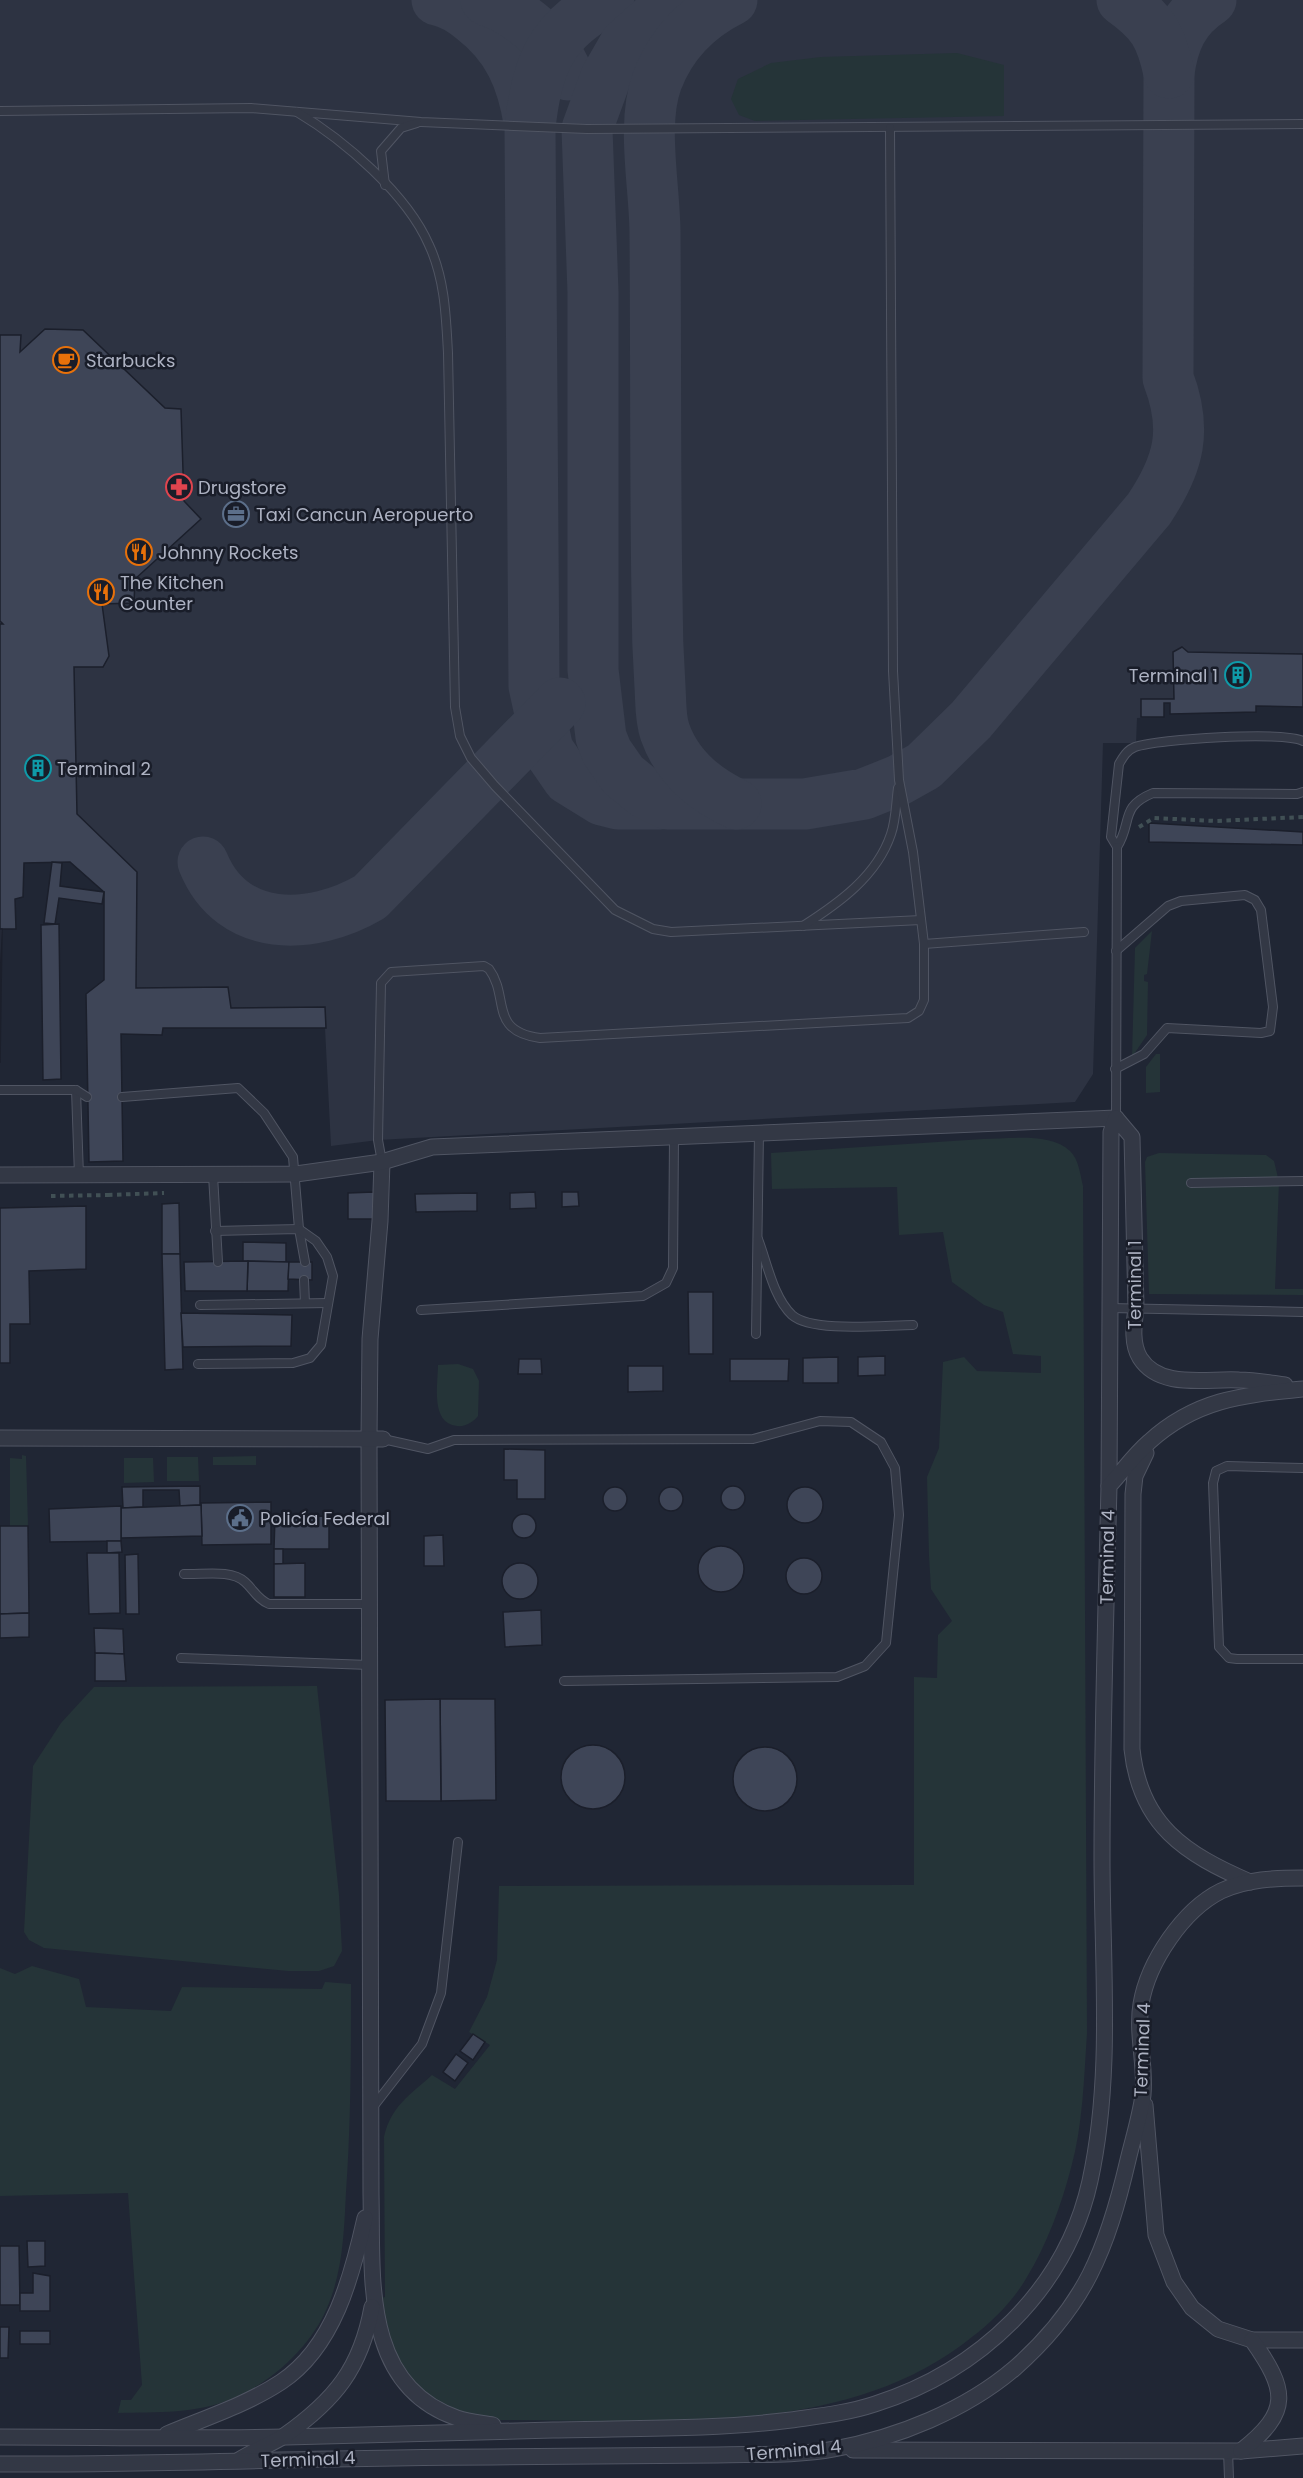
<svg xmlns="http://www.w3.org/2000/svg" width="1303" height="2478" font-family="Poppins,sans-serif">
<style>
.airport{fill:#2d3342}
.green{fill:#253438}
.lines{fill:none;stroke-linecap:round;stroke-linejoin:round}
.taxiway{stroke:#3a4050;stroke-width:51}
.building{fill:#3e4557;stroke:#1b1f2b;stroke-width:1.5}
.service-casing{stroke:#505563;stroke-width:10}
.minor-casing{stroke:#505563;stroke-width:17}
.path{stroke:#415055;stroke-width:4;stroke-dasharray:4.5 4.5;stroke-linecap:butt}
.service{stroke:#333845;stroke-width:8}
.minor{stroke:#333845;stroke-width:15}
.labels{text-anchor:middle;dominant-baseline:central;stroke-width:5;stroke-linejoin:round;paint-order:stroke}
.poi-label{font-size:18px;fill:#adb2c2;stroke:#191d29;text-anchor:start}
.street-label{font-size:18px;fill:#adb2c2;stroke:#191d29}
</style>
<rect width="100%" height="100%" fill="#202634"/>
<path class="airport" d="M0,0h1303v707l-47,-1v6l-86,2v-11h-6v14l-27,1 -1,25h-33l-10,331 -18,28 -697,38 -47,6 -6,-118h-162l-1,7 -41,-1 2,127 -34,1 -3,-168 18,-14v-88l-34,-30 -46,1 -1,34 -8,2 1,30h-16z"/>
<g class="green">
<path d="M957,53l47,12v51l-249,5 -16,-6 -8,-16 7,-20 33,-16 50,-6z"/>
<path d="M1152,931l-5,43 -3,1v6l4,1 -1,53 -15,22 3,-109z"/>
<path d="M1156,1054h4v38l-14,1v-26z"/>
<path d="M983,1139c25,0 67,-7 87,12 9,9 10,23 13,35l4,847c-3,44 -4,92 -16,135 -10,38 -24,76 -44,109 -13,23 -34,44 -55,60 -128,104 -322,82 -478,83 -80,-8 -94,-53 -119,-120l10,-3 -1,-160c7,-31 26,-42 48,-62l23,14 35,-44 -21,-13 18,-35 10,-37 2,-74 415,-1v-208l23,1 1,-43 14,-14 -21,-32 -2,-33 -2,-79 12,-29 4,-86 21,-5 13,14 64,2v-17l-28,-2 -10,-42 -19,-7 -32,-23 -9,-50 -44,3 -2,-48 -125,2 -1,-36z"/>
<path d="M1159,1153l107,2 8,6 5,21 -4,107h28v6l-154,-1 -4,-132 2,-5z"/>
<path d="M458,1364l15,5 6,12 -1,35c-5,6 -12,11 -21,10 -27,-3 -19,-42 -19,-61z"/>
<path d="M22,1455l4,1 2,70h-18v-68l12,1z"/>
<path d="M256,1456v9h-43v-8z"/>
<path d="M167,1457h31l1,24h-32z"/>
<path d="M124,1458h29l1,24 -30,1z"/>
<path d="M317,1686l22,209 3,56 -8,15 -15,5h-31l-244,-23 -15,-8 -5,-8 9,-166 28,-43 33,-36z"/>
<path d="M32,1966l47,13 7,28 85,4 11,-24 140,2 3,-7 26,2c0,69 0,139 -5,208 -2,40 -3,79 -19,116 -16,38 -55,74 -93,90 -36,16 -78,14 -116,15l3,-13h10l11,-15 -14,-192 -128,3v-228l15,6z"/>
</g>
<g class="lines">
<g class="taxiway">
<path d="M437,0c15,3 25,10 36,19 35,27 49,60 56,103"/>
<path d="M486,0c36,13 67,40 82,75"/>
<path d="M609,0c-58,28 -73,67 -79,128l4,558 14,64 20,29 34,21 16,4h42"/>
<path d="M685,0l-12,4 -17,12 -31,28 -19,33 -19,52 6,163v378l8,67 6,15 16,23 22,18 22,11h138l59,-10 35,-14 25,-14 47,-46 178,-211c30,-45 39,-79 19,-131l1,-305c4,-31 14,-55 42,-73"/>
<path d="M732,0c-34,17 -61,44 -75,81 -16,43 -2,106 -2,153 1,121 0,242 2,362 0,31 1,61 3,91 1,14 0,31 5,45 12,34 39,57 71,72"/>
<path d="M1122,0c31,22 39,36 47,73"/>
<path d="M203,862c29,72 109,69 167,35l190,-194"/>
</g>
</g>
<g class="building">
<path d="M45,329l38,1 82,78 16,1 3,92 17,18 -66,60 -1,24 -32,1 7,52 -6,11h-29l3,147 60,58 -1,116 92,-1 3,21 94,-1 1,21h-163l-1,7 -41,-1 2,127 -34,1 -3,-168 18,-14v-88l-34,-30 -46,1 -1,34 -8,2 1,30h-16v-305h3l-3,-3v-286h21l-1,17z"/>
<path d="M1182,647l6,5 115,2v53l-47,-1v6l-86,2v-11h-6v14h-23v-18h33l-1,-47z"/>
<path d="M1149,823l154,9v13l-154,-3z"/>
<path d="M52,862l10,1 -2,23 44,6 -2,12 -43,-6 -4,26 -11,-1z"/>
<path d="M59,924l2,155 -18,1 -2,-155z"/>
<path d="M0,929h2l-2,134z"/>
<path d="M374,1192l1,27h-27v-26z"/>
<path d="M535,1192l1,16 -26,1v-16z"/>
<path d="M562,1192h16l1,14 -17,1z"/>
<path d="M477,1193v18l-61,1 -1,-18z"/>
<path d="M179,1203l1,51h-18v-50z"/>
<path d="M86,1206v63l-57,2 1,53h-20v39h-10v-155z"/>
<path d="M243,1242l43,1v19l-43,-1z"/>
<path d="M162,1254h18l3,115 -18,1z"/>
<path d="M248,1261l41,1 -1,29h-41z"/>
<path d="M248,1261l-1,30h-62l-1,-29z"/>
<path d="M289,1262h23v18l-24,-1z"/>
<path d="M688,1292h25v62h-24z"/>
<path d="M181,1313l111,2 -1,31 -108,1z"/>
<path d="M885,1356v19l-27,1v-19z"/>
<path d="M838,1357v26h-35v-25z"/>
<path d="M519,1359h22l1,15h-24z"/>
<path d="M730,1359h59l-1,22h-58z"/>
<path d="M628,1366h35v25l-35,1z"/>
<path d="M504,1449l41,1v49h-28v-19h-13z"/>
<path d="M200,1486v19l-20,1 -1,-16h-36v17l-20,1 -1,-21z"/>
<circle cx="733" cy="1498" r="12"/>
<circle cx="805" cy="1505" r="18"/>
<circle cx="671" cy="1499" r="12"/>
<circle cx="615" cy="1499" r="12"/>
<path d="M271,1502v42l-69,1 -1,-42z"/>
<path d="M201,1505l1,31 -81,2v-30z"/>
<path d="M121,1506v35l-71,1 -1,-33z"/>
<circle cx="524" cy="1526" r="12"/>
<path d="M329,1516v33h-55l1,-32z"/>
<path d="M0,1526h28l1,87 -29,1z"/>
<path d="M443,1535l1,31h-20v-30z"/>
<path d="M107,1541h14l1,11 -15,1z"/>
<circle cx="721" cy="1569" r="23"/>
<rect x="274" y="1549" width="9" height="15"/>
<path d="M87,1553h32l1,60 -31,1z"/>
<path d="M138,1554l1,60h-13l-1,-59z"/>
<circle cx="804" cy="1576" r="18"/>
<circle cx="520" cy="1581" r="18"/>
<path d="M305,1563v34h-31v-33z"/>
<path d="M541,1610l1,35 -37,2 -2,-35z"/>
<path d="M29,1613v24l-29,1v-24z"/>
<path d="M94,1628l29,1 1,25 -29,-1z"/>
<path d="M95,1653l29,1 2,27h-31z"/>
<path d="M440,1699h55l1,101 -55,1z"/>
<path d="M440,1699l1,102h-55l-1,-101z"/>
<circle cx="593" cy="1777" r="32"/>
<circle cx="765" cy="1779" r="32"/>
<path d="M473,2034l12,8 -12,18 -13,-9z"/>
<path d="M456,2054l12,9 -13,18 -12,-9z"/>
<path d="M27,2241h18v25l-17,1z"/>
<path d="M0,2246h19l1,59h-20z"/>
<path d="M33,2273l17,3v35h-30v-18h13z"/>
<path d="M0,2327h9l-1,31h-8z"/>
<rect x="20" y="2331" width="30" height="13"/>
</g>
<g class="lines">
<defs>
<g id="service">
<path d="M0,111l251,-3 170,14 166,7 716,-5"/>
<path d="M297,112c47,28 110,82 132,133 16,34 17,72 19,108l7,354 5,29 11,22 24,28 120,124 38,19 18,3 250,-12"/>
<path d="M385,185l-4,-34 20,-23 16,-5"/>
<path d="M1303,741c-20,-10 -145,-2 -168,6 -8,3 -12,10 -16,17l-8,73 6,10c16,-25 2,-40 36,-54l144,1 6,-2"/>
<path d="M803,926c36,-23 74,-50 88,-92 5,-14 5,-32 7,-46"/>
<path d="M924,944l160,-12"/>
<path d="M1115,1069l29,-15 23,-26 94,5 9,-2 3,-24 -12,-97 -6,-10 -10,-5 -64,6 -13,5 -52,45"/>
<path d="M0,1090h76l3,86"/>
<path d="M76,1090l11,7"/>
<path d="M122,1097l116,-9 26,25 29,44 6,72 6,33"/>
<path d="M1116,1118l1,-271"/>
<path d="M382,1162l-4,-22 3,-157 10,-11 93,-6 5,3c21,28 -1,62 51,69l368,-20 11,-7 5,-11v-56l-11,-92 -14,-72 -6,-109 -3,-543"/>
<path d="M213,1175l5,87"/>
<path d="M1191,1183l112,-2"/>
<path d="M758,1239c9,23 15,58 34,76 20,18 93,10 121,10"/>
<path d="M304,1280l1,23"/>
<path d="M200,1305l128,-2"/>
<path d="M1110,1308l193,4"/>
<path d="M421,1310l222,-14 23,-13 7,-15 1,-131"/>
<path d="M756,1334l3,-201"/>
<path d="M198,1364l95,-1 17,-5 11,-13 12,-69 -6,-19 -11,-16 -17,-12 -84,2"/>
<path d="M383,1439l45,10 26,-9 299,-1 67,-18 31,1 30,20 14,26 4,47 -13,128 -21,23 -28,11 -273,4"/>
<path d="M1303,1468l-76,-2 -11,5 -3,12 6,164 10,11 8,1h66"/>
<path d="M184,1574c18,1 47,-5 61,8 9,8 12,17 24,22h100"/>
<path d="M181,1658l188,7"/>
<path d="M373,2107l49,-63 19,-51 17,-151"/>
<path d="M1228,2451l1,27"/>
</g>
<g id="minor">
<path d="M382,1162l-2,59 -10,118 -1,99 2,756c2,82 -10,191 86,224 11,4 25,5 36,7"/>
<path d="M0,1175l296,-1 86,-12 50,-15 684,-29"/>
<path d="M0,1438l383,1"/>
<path d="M1146,1453l-11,23 -2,18 -1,255c8,76 53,105 118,133"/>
<path d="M1109,1486l2,-354 5,-14 16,19 4,171c-2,16 -5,35 4,50 20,32 68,20 99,22 15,0 31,3 46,5"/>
<path d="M1145,2105l11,130 18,47 18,26 26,21 34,11h51"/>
<path d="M167,2434c38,-16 79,-29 114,-52 53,-35 71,-106 84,-164"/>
<path d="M0,2437c95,0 191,2 286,0 89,-2 178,-5 267,-7 79,-2 159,0 238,-10 28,-4 57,-7 84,-16 104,-33 191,-114 215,-223 23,-105 12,-216 12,-323 0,-124 4,-248 7,-372 13,-14 25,-31 40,-44 47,-43 94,-47 154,-53"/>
<path d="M853,2450l388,1 62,-5"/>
<path d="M1241,2451c51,-40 46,-61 11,-111"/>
<path d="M239,2460c14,-9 31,-15 45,-24 51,-36 77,-68 88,-129"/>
<path d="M0,2464c164,1 328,-7 492,-7 75,0 150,-1 225,-2 38,-1 80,1 117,-6 63,-11 132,-39 181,-81 70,-62 92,-118 113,-208 5,-21 12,-43 15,-65 3,-30 -7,-61 -2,-91 7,-42 42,-94 80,-113 25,-12 55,-13 82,-13"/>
</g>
</defs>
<use href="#service" class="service-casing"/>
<use href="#minor" class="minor-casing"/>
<g class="path">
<path d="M1139,827l15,-9 62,3 87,-4"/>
<path d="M108,1195l56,-2"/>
<path d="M51,1196l57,-1v-3"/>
</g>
<use href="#service" class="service"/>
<use href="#minor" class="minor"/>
</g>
<defs>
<symbol id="cafe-ring" viewBox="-11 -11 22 22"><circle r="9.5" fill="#191d29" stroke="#e8710a" stroke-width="1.5"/><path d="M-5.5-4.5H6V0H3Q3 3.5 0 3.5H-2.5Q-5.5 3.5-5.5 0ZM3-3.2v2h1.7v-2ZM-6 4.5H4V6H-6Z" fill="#e8710a"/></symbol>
<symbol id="pharmacy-ring" viewBox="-11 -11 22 22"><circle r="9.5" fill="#191d29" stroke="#e0444e" stroke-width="1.5"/><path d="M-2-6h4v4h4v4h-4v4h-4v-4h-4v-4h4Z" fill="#e0444e"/></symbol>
<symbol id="office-ring" viewBox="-11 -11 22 22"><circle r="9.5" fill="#191d29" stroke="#5c6f8a" stroke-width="1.5"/><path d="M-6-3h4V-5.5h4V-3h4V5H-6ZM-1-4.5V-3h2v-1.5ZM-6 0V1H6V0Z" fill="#5c6f8a"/></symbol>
<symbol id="restaurant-ring" viewBox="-11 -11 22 22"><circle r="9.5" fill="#191d29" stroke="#e8710a" stroke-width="1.5"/><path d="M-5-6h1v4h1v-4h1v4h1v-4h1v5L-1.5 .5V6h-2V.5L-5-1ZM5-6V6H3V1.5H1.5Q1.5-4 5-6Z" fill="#e8710a"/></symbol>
<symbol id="building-ring" viewBox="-11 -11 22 22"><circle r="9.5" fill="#191d29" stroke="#0f9aa8" stroke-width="1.5"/><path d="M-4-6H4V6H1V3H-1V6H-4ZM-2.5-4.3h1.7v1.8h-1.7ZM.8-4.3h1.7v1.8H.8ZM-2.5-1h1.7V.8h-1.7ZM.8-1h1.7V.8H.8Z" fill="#0f9aa8"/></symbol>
<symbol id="civic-ring" viewBox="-11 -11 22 22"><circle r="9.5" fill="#191d29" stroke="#5c6f8a" stroke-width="1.5"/><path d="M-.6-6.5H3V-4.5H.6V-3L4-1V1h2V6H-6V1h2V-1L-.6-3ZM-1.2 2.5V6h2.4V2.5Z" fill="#5c6f8a"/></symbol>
</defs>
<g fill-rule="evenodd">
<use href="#cafe-ring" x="51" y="345" width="30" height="30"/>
<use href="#pharmacy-ring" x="164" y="472" width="30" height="30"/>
<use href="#office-ring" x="221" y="499" width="30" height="30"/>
<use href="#restaurant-ring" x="124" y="537" width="30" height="30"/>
<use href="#restaurant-ring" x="86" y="577" width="30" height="30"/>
<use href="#building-ring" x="1223" y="660" width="30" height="30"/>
<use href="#building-ring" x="23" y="753" width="30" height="30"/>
<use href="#civic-ring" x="225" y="1503" width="30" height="30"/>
</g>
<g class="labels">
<g class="poi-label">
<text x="86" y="360">Starbucks</text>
<text x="198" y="487">Drugstore</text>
<text x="256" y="514">Taxi Cancun Aeropuerto</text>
<text x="158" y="552">Johnny Rockets</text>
<text x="120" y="582">The Kitchen<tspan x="120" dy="21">Counter</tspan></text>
<text x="1218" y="675" text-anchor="end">Terminal 1</text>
<text x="57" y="768">Terminal 2</text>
<text x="260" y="1518">Policía Federal</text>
</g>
<g class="street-label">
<text transform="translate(1134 1285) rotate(-90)">Terminal 1</text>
<text transform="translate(1107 1557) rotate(-89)">Terminal 4</text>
<text transform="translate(1142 2050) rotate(-88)">Terminal 4</text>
<text transform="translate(794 2450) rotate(-5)">Terminal 4</text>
<text transform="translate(308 2459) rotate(-2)">Terminal 4</text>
</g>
</g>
</svg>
